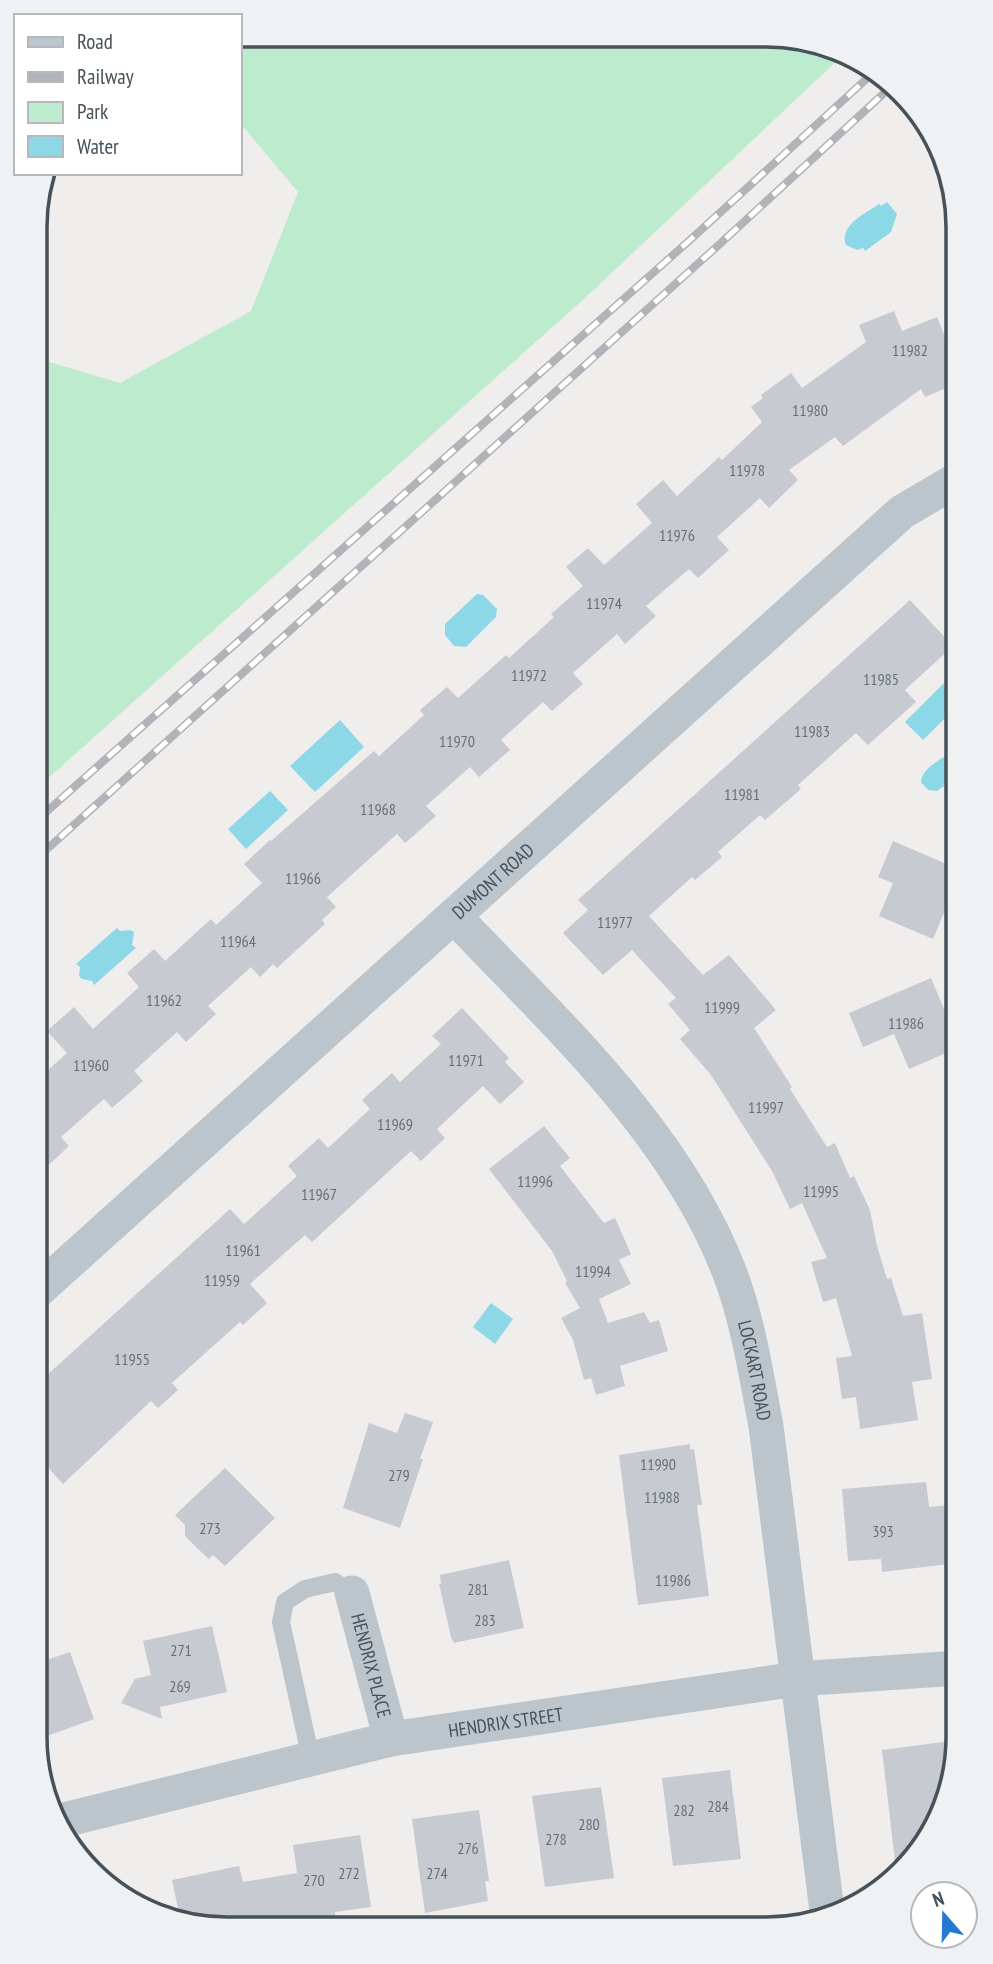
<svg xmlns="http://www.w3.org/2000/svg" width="993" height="1964" font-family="'PT Sans Narrow',sans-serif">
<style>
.green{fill:#bdebcd}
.water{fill:#8dd8e6}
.building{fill:#c7cad0}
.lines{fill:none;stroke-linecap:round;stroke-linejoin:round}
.service{stroke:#bcc5cc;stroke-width:18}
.minor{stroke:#bcc5cc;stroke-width:35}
.rail-casing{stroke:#b0b3b7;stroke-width:8}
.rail{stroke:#fff;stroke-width:5;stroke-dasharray:16;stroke-linecap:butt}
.labels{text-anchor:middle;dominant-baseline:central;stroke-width:6;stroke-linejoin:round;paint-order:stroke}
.number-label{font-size:16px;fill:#666f77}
.street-label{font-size:19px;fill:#465159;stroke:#fff}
.rim{fill:none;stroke:#465159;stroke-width:3.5}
</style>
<rect width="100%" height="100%" fill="#f0eded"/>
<path class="green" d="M240,35l563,4 38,18 -255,240 -550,492v-431l84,25 131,-72 47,-119 -58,-69z"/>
<g class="water">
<path d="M887,202l10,12 -6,18 -26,19 -2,-3 -6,2 -11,-5c-7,-20 19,-31 33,-41l2,2z"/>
<path d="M477,594l6,1 14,14 -1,8 -30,30 -12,-1 -9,-11v-11z"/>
<path d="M943,684l15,14v7l-35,35 -18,-18z"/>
<path d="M340,720l24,27 -49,45 -25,-26z"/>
<path d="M950,753h8v23l-21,15 -9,-1 -7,-8c1,-14 18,-21 29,-29z"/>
<path d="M270,791l18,19 -42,39 -18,-20z"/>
<path d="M117,928l3,3 10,-1 4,2 -2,13 4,3 -42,37 -2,-4 -10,-2 -3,-3 1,-9 -4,-3z"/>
<path d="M491,1303l22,16 -18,25 -22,-17z"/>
</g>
<g class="building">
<path d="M894,311l8,20 35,-14 21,52v14l-33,14 -4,-8 -78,57 -8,-9 -46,33 9,10 -29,28 -9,-10 -43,39 12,13 -31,28 -9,-9 -43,37 10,10 -31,28 -8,-10 -44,39 10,11 -31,27 -9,-9 -42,38 9,10 -31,27 -9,-10 -44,39 10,10 -31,27 -8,-9 -70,63 9,10 -14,13 3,4 -48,44 -4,-4 -13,13 -9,-10 -43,39 8,8 -30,28 -9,-10 -43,39 9,10 -31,27 -8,-9 -43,38 8,9 -33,31v-96l31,-28 -20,-22 27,-24 19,22 46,-42 -12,-14 27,-24 11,12 46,-42 5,6 46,-42 -18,-19 26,-24 1,1 103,-90 5,5 45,-41 -4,-5 27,-23 11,11 48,-43 3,3 45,-41 -3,-3 32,-28 -17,-19 22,-19 16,17 48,-42 -16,-19 27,-24 14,16 42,-39 3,3 40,-38 -11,-15 12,-9 -2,-3 30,-22 11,15 64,-46 -7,-17z"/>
<path d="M910,600l43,46 -48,44 11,12 -48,43 -12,-12 -58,52 3,4 -36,31 -5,-5 -42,37 4,5 -27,23 -3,-3 -43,39 54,59 26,-20 47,55 -22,18 38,59 -2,2 37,58 8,-4 15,35 4,-2 16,34 7,36 10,33 4,-1 12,38 19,-3 10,66 -20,3 6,38 -58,9 -4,-32 -14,2 -6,-41 16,-2 -16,-58 -13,4 -12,-40 16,-4 -25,-55 -12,6 -18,-38 -61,-96 -31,-36 10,-9 -22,-26 8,-6 -44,-48 -29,25 -40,-42 25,-23 -10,-10z"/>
<path d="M893,841l65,28v44l-12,-5 -13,31 -54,-23 14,-33 -15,-6z"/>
<path d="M931,978l13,31 14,-5v44l-49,21 -15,-35 -31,13 -14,-34z"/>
<path d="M462,1008l47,50 -4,4 19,20 -24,22 -17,-18 -46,43 8,9 -24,23 -10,-10 -99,91 -7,-7 -55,49 17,19 -24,22 -3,-3 -68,61 6,7 -20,18 -7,-7 -88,83 -28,-31v-67l195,-177 14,15 53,-48 -9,-10 31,-28 9,10 42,-39 -8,-9 30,-27 8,9 41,-38 -9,-8z"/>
<path d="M544,1126l26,32 -10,8 44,57 11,-5 16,36 -12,6 12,24 -32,15 9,24 36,-11 6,11 9,-3 9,31 -48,15 5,20 -29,9 -5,-17 -7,2 -11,-40 -12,-22 19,-10 -15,-25 2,-2 -15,-30 -63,-82z"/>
<path d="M405,1413l28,9 -13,37h3l-23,69 -57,-20 26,-85 28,10z"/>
<path d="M690,1444v6l4,-1 8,56h-5l12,91 -71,9 -19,-150z"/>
<path d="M225,1468l50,50 -50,48 -12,-11 -4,4 -11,-10 -13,-13v-11l-10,-10z"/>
<path d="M926,1482l3,25 29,-3v59l-76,9 -1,-13 -33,2 -6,-72z"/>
<path d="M509,1560l15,68 -70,15 -3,-6 -12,-53h2l-1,-9z"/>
<path d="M212,1626l15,66 -67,15 2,12 -41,-16 14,-24 16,-4 -8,-34z"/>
<path d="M70,1652l24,67 -58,21 -1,-76z"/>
<path d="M958,1740v10l-40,104 -22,16 -14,-120z"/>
<path d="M730,1770l11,89 -68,7 -11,-88z"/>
<path d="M601,1787l13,91 -69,9 -13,-91z"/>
<path d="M479,1810l10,71h-4l3,20 -63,12 -13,-94z"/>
<path d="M360,1835l11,72 -36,5 2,16h-27l-1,-12 -57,8v3h-51l-21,-9 -8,-38 67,-14 4,16 54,-9 -4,-28z"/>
</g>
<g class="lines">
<path class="service" d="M311,1759l-30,-137 4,-20 20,-13 30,-7 17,11"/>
<g class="minor">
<path id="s1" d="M454,916c102,108 220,214 275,355 19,49 27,103 37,155l62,493"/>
<path id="s2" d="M35,1293l867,-781 56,-33"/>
<path id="s3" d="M352,1593l39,146"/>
<path id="s4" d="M60,1821l331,-82 406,-60 161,-11"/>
</g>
<defs>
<g id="rail">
<path d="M36,821l654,-581 183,-167"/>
<path d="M36,859l686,-617 172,-158"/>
</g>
</defs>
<use href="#rail" class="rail-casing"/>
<use href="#rail" class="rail"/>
</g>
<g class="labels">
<g class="number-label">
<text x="910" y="350">11982</text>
<text x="810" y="410">11980</text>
<text x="747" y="470">11978</text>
<text x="677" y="535">11976</text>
<text x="604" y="603">11974</text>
<text x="529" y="675">11972</text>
<text x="881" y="679">11985</text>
<text x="812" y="731">11983</text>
<text x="457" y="741">11970</text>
<text x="742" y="794">11981</text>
<text x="378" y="809">11968</text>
<text x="303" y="878">11966</text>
<text x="615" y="922">11977</text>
<text x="238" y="941">11964</text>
<text x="164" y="1000">11962</text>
<text x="722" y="1007">11999</text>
<text x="906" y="1023">11986</text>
<text x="466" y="1060">11971</text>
<text x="91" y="1065">11960</text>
<text x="766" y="1107">11997</text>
<text x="395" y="1124">11969</text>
<text x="535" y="1181">11996</text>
<text x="821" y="1191">11995</text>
<text x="319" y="1194">11967</text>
<text x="243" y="1250">11961</text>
<text x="593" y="1271">11994</text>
<text x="222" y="1280">11959</text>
<text x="132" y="1359">11955</text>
<text x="658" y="1464">11990</text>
<text x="399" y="1475">279</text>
<text x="662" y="1497">11988</text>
<text x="210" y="1528">273</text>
<text x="883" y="1531">393</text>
<text x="673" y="1580">11986</text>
<text x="478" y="1589">281</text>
<text x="485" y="1620">283</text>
<text x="181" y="1650">271</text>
<text x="180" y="1686">269</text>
<text x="718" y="1806">284</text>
<text x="684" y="1810">282</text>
<text x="589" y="1824">280</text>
<text x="556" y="1839">278</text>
<text x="468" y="1848">276</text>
<text x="349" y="1873">272</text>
<text x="437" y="1873">274</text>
<text x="314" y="1880">270</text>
</g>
<g class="street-label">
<text stroke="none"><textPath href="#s2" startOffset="616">DUMONT ROAD</textPath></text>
<text stroke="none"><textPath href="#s1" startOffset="555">LOCKART ROAD</textPath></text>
<text stroke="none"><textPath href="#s3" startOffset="75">HENDRIX PLACE</textPath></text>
<text stroke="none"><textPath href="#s4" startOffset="457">HENDRIX STREET</textPath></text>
</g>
</g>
<path d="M0 0H993V1964H0ZM227 47H766A180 180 0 0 1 946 227V1737A180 180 0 0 1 766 1917H227A180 180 0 0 1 47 1737V227A180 180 0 0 1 227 47Z" fill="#f0f1f2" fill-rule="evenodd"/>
<path class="rim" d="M227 47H766A180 180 0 0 1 946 227V1737A180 180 0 0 1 766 1917H227A180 180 0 0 1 47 1737V227A180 180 0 0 1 227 47Z"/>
<rect x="14" y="14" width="228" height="161" fill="#ffffff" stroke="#b5b9bd" stroke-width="2"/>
<rect x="28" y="37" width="35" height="10" fill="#bcc5cc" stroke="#b5b9bd" stroke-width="2"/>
<text x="77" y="49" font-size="21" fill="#465159">Road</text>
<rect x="28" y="72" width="35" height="10" fill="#b0b3b7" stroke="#b5b9bd" stroke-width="2"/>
<text x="77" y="84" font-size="21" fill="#465159">Railway</text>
<rect x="28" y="102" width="35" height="21" fill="#bdebcd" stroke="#b5b9bd" stroke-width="2"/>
<text x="77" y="119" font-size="21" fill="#465159">Park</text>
<rect x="28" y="136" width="35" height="21" fill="#8dd8e6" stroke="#b5b9bd" stroke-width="2"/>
<text x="77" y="154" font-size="21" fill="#465159">Water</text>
<g transform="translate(944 1915) rotate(340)"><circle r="33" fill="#ffffff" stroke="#b5b9bd" stroke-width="2"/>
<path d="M0-5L12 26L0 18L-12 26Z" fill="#2479d3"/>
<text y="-10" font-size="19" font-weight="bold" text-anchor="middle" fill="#465159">N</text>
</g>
</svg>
